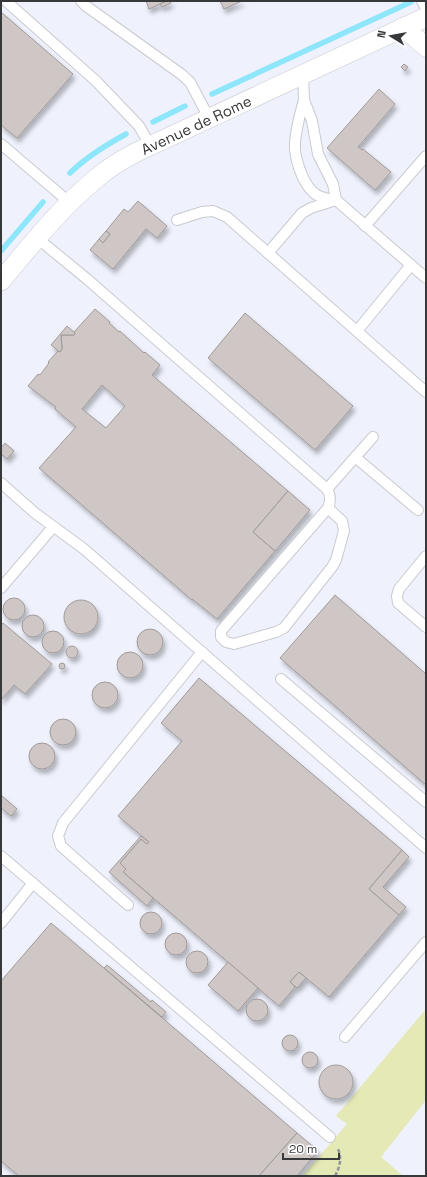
<svg xmlns="http://www.w3.org/2000/svg" width="427" height="1177" font-family="'Space Grotesk',sans-serif">
<style>
.built{fill:#eff2fd}
.green{fill:#e4e9b6}
.lines{fill:none;stroke-linecap:round;stroke-linejoin:round}
.stream{stroke:#8de6fa;stroke-width:5.5}
.building{fill:#cec7c6;stroke:#a19a99;fill-rule:evenodd;filter:url(#shadow)}
.service-casing{stroke:#c9cad0;stroke-width:12}
.minor-casing{stroke:#c9cad0;stroke-width:20}
.path{stroke:#939497;stroke-width:2.5;stroke-dasharray:4 2;stroke-linecap:butt}
.service{stroke:#fff;stroke-width:10}
.minor{stroke:#fff;stroke-width:19}
.labels{text-anchor:middle;dominant-baseline:central;stroke-width:4;stroke-linejoin:round;paint-order:stroke}
.street-label{font-size:15px;fill:#37383a;stroke:#fff}
</style>
<defs>
<filter id="shadow"><feDropShadow dx="2.5" dy="4.5" stdDeviation="2" flood-color="#0004"/></filter>
</defs>
<rect width="100%" height="100%" fill="#fafbfe"/>
<rect class="built" x="1" y="1" width="425" height="1175"/>
<path class="green" d="M426,1009v91l-45,57 22,19h-101l45,-52 -11,-8z"/>
<g class="lines">
<g class="stream">
<path d="M212,94l199,-92"/>
<path d="M153,122l32,-16"/>
<path d="M70,173c16,-16 36,-28 56,-39"/>
<path d="M1,251l42,-49"/>
</g>
</g>
<g class="building">
<path d="M146,1h21l-18,8z"/>
<path d="M167,1h3l1,2 -9,4 -2,-3z"/>
<path d="M220,1h22l-18,8z"/>
<path d="M1,12l72,62 -56,64 -16,-13z"/>
<path d="M404,64l4,3 -3,4 -4,-4z"/>
<path d="M379,89l16,15 -37,43 4,3 1,-1 28,23 -16,18 -48,-42z"/>
<path d="M138,201l29,25 -10,12 -11,-9 -33,40 -23,-19 9,-11 4,4 7,-9 -4,-3 18,-22 4,3z"/>
<path d="M106,231l4,3 -7,9 -4,-4z"/>
<path d="M95,309l15,13 -1,1 10,9 1,-1 24,22 1,-1 15,13 -8,10 136,116 -35,41 22,19 -58,68 -25,-20v1l-153,-132 37,-41 -21,-18 1,-2 -28,-21 10,-12 2,1 9,-12 -1,-1 10,-11 2,1 2,-3 -1,-14h13l1,-2 -1,-1zM102,385l23,21 -19,22 -24,-19z"/>
<path d="M245,313l108,93 -38,44 -107,-92z"/>
<path d="M67,326l8,7 -1,2h-13l1,14 -2,3 -9,-7z"/>
<path d="M5,443l9,8 -7,8 -6,-5v-6z"/>
<path d="M288,491l22,19 -35,41 -22,-19z"/>
<path d="M335,595l91,79v111l-146,-127z"/>
<circle cx="14" cy="609" r="11"/>
<circle cx="81" cy="617" r="17"/>
<circle cx="33" cy="626" r="11"/>
<path d="M3,623l49,41 -27,30 -11,-9 -13,15v-74z"/>
<circle cx="150" cy="642" r="13"/>
<circle cx="53" cy="642" r="11"/>
<circle cx="72" cy="652" r="6"/>
<circle cx="130" cy="665" r="13"/>
<circle cx="62" cy="666" r="3"/>
<path d="M199,678l203,172 -33,39 30,26 -70,82 -30,-25 -9,10 5,5 -16,19 -156,-134 3,-3 -6,-6 21,-24 6,5 2,-2 -31,-26 64,-75 -21,-18z"/>
<circle cx="105" cy="695" r="13"/>
<circle cx="63" cy="732" r="13"/>
<circle cx="42" cy="756" r="13"/>
<path d="M1,795l16,14 -6,7 -10,-8z"/>
<path d="M141,836l8,6 -2,2 -6,-5 -21,24 6,6 -3,3 30,26 -6,8 -38,-34z"/>
<path d="M402,850l7,7 -26,30 23,20 -7,8 -30,-26z"/>
<circle cx="151" cy="923" r="11"/>
<path d="M51,923l246,210 -38,43h-240l-18,-15v-180z"/>
<circle cx="176" cy="944" r="11"/>
<circle cx="197" cy="962" r="11"/>
<path d="M228,962l30,26 -20,23 -30,-26z"/>
<path d="M107,965l44,37 1,-2 14,12 -4,5 -58,-49z"/>
<path d="M299,972l7,6 -9,10 -7,-6z"/>
<circle cx="257" cy="1010" r="11"/>
<circle cx="290" cy="1043" r="8"/>
<circle cx="310" cy="1060" r="8"/>
<circle cx="336" cy="1082" r="17"/>
<path d="M297,1133l19,16 -7,6 3,3 -15,18h-38z"/>
<path d="M316,1149l2,2 -6,7 -3,-3z"/>
</g>
<g class="lines">
<defs>
<g id="service">
<path d="M6,1l90,80 43,45 11,19"/>
<path d="M81,1l5,5 95,68 9,8 19,36"/>
<path d="M422,1l4,8"/>
<path d="M303,74l1,26"/>
<path d="M304,100l8,21 6,33 15,30 3,16c-8,-1 -17,-2 -23,-8 -11,-10 -19,-35 -18,-49 1,-15 5,-29 9,-43z"/>
<path d="M1,144l68,58"/>
<path d="M177,220l25,-8 11,-1 14,6 199,175"/>
<path d="M365,226l61,-70"/>
<path d="M37,238l50,41 240,210c4,7 4,12 1,19l-107,123v6l5,5 8,2 42,-12 8,-4 48,-61 4,-7 8,-29 -2,-10 -14,-13"/>
<path d="M268,253l34,-40 9,-5 25,-8 90,78"/>
<path d="M357,331l54,-66"/>
<path d="M355,457l63,53"/>
<path d="M1,483l34,30 49,36 342,299"/>
<path d="M327,489l46,-52"/>
<path d="M426,556l-27,33 -2,7 1,7 28,24"/>
<path d="M1,588l52,-61"/>
<path d="M281,679l145,123"/>
<path d="M1,856l329,281"/>
<path d="M128,905l-67,-59 -3,-10 5,-13 139,-171"/>
<path d="M1,923l32,-40"/>
<path d="M345,1037l81,-95"/>
</g>
<g id="minor">
<path d="M403,27l23,20"/>
<path id="s1" d="M1,281c30,-36 60,-74 97,-104 12,-10 25,-18 39,-25l289,-135"/>
</g>
</defs>
<use href="#service" class="service-casing"/>
<use href="#minor" class="minor-casing"/>
<path class="path" d="M335,1176c5,-9 7,-18 3,-27"/>
<use href="#service" class="service"/>
<use href="#minor" class="minor"/>
</g>
<g class="labels">
<g class="street-label">
<text stroke="none"><textPath href="#s1" startOffset="254">Avenue de Rome</textPath></text>
</g>
</g>
<rect width="427" height="1177" fill="none" stroke="#37383a" stroke-width="4"/>
<g transform="translate(391 36) rotate(281)" stroke="#ffffff" stroke-width="3" paint-order="stroke">
<path d="M0-3L7 15L0 10L-7 15Z" fill="#37383a"/>
<text y="-6" font-size="11" font-weight="bold" text-anchor="middle" fill="#37383a">N</text>
</g>
<path d="M283 1153v6h56v-6" fill="none" stroke="#37383a" stroke-width="2"/>
<text x="289" y="1153" font-size="12" fill="#37383a" stroke="#ffffff" stroke-width="3" paint-order="stroke">20 m</text>
</svg>
